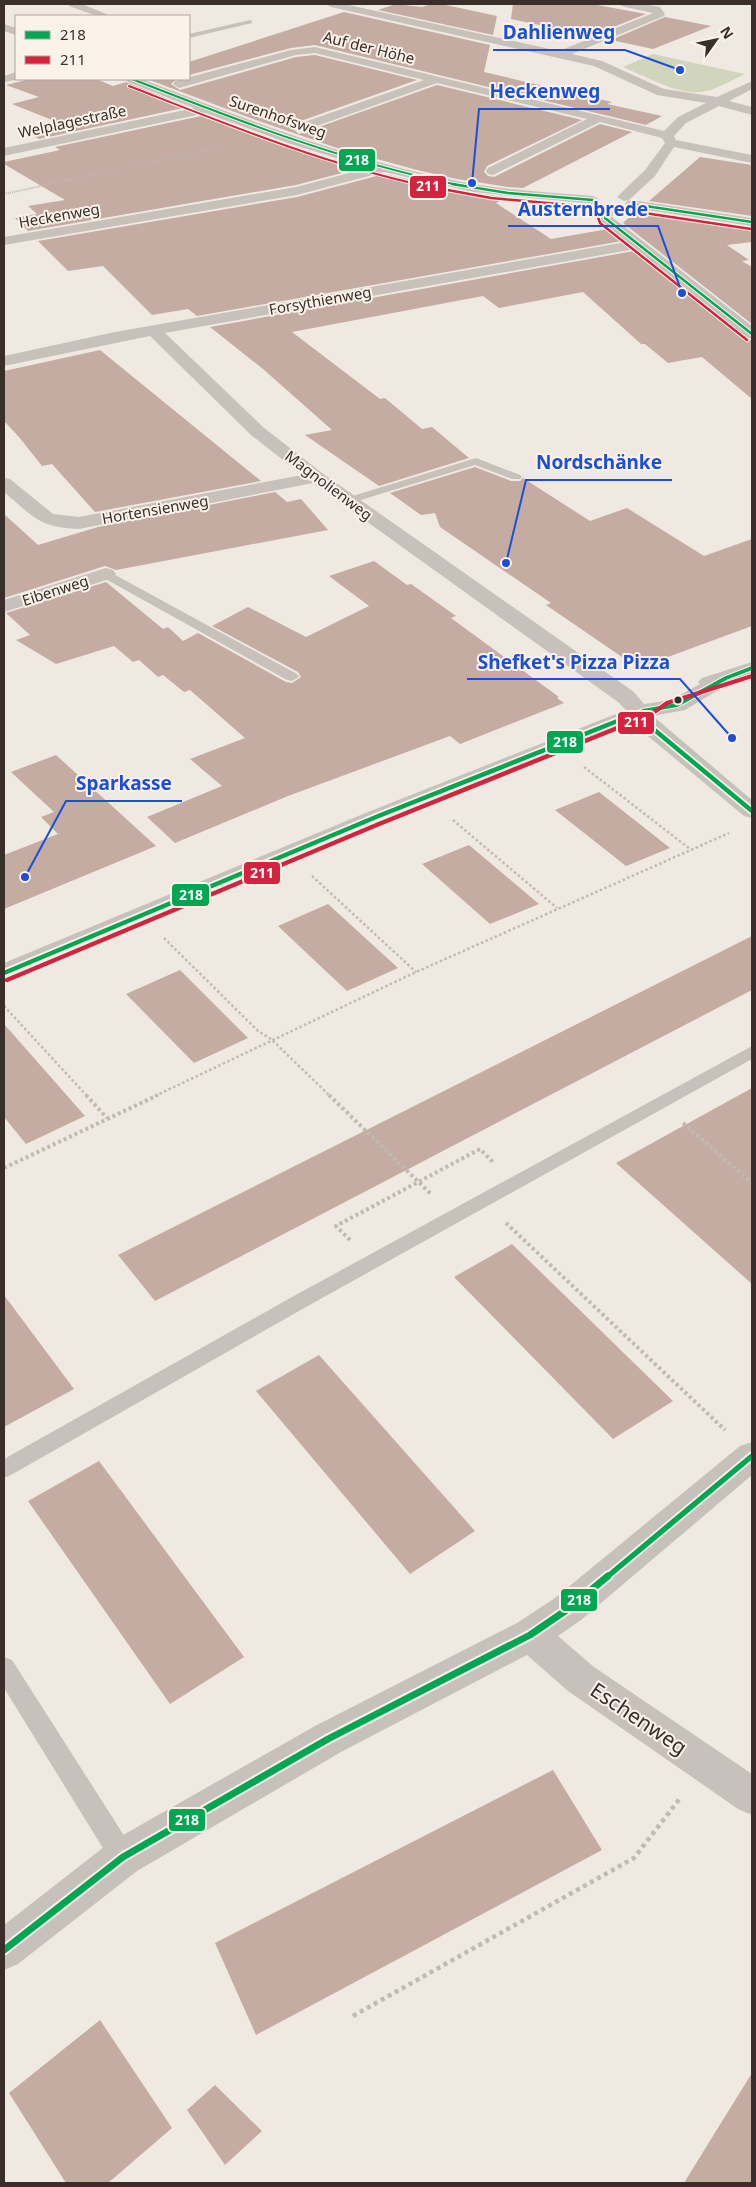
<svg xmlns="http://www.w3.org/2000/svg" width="756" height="2187" font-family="'Noto Sans',sans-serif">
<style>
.green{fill:#d1d5bc}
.building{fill:#c4aca3}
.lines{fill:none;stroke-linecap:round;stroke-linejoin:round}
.path-far4{stroke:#c1b9b3;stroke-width:1;stroke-dasharray:1 1;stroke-linecap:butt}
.path-far3{stroke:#c1b9b3;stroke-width:2;stroke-dasharray:1 1;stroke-linecap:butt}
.path-far2{stroke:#c1b9b3;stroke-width:2.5;stroke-dasharray:2.5 2.5;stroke-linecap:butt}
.path-far1{stroke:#c1b9b3;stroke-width:4;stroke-dasharray:3 3;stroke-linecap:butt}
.path{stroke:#c1b9b3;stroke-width:4.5;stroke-dasharray:4 4;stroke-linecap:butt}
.service{fill:#c8c1bb;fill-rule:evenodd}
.minor{fill:#c8c1bb;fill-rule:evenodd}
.bus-1-far5-casing{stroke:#fbf3ea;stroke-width:4}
.bus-1-far4-casing{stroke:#fbf3ea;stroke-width:4.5}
.bus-1-far3-casing{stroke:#fbf3ea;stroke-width:6}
.bus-1-far2-casing{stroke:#fbf3ea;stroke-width:8}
.bus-1-far1-casing{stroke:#fbf3ea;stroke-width:9}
.bus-1-casing{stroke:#fbf3ea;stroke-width:11}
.bus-2-far3-casing{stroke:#fbf3ea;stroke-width:4}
.bus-2-far2-casing{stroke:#fbf3ea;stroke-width:4.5}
.bus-2-far1-casing{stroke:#fbf3ea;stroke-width:6}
.bus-2-casing{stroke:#fbf3ea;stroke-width:8}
.bus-1-far5{stroke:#00a651;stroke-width:2}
.bus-1-far4{stroke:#00a651;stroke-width:2.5}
.bus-1-far3{stroke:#00a651;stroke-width:4}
.bus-1-far2{stroke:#00a651;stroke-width:4.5}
.bus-1-far1{stroke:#00a651;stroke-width:5.5}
.bus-1{stroke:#00a651;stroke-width:7}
.bus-2-far3{stroke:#d4233e;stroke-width:2}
.bus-2-far2{stroke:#d4233e;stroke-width:2.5}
.bus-2-far1{stroke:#d4233e;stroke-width:4}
.bus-2{stroke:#d4233e;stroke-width:4.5}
.bus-dot{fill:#392e29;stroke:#fbf3ea;stroke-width:2}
.labels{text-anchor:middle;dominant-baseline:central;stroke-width:4;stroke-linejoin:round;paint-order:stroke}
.far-street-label{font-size:15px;fill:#392e29;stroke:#fbf3ea}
.near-street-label{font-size:21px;fill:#392e29;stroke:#fbf3ea}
.leader{fill:none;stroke:#1d4ed8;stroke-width:2}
.callout-dot{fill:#1d4ed8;stroke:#fbf3ea;stroke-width:2}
.callout-label{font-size:19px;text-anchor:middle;font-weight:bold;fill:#1d4ed8;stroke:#fbf3ea;stroke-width:4;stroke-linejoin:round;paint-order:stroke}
.line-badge{stroke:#fbf3ea;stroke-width:2}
.badge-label{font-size:14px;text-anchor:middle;font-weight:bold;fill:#fff}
</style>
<rect width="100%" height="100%" fill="#efe9e2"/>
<path class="green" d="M653,54l92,20c-13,6 -29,16 -44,18 -23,3 -56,-16 -78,-25z"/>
<g class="building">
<path d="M396,4l26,3 10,-3h9l56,12 -4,19 -115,-25z"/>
<path d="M513,4h79l54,10 -55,22 -80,-17z"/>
<path d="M344,12l146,33 -6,27 128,30 -5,2 55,12 -16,9 -331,-80 -24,3 -102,27v-13z"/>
<path d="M665,17l46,9 -58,23 -42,-9z"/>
<path d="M315,55l102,25 -122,43 -3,5 7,6 138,-49 145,35 -95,46 -3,6 4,4 6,1 106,-53 32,8 -109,56 -15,-1 -51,-8 -40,-9 -80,-22 -78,-27 -112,-42h29l-5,5 9,6 116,-33z"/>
<path d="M30,79h66l17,7 13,-4 62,25 -149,32 -18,-10 36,-7 -45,-18 27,-7 -33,-12z"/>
<path d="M206,115l81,30 74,23 -65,17 -268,46 -13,-13 22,-4 -9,-8 37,-6 -61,-36v-2l56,-12 -5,-3z"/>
<path d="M700,157l52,8v51l-103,-15z"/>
<path d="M384,174l90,20 33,3 -11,6 55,36 57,-10 14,12 -425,75 -9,-7 -36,6 -49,-49 -35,5 -30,-30 259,-44z"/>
<path d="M637,210l115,18v14l-25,3 22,15 -7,1 10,6v57l-129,-101z"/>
<path d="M634,251l111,87 7,3v58l-50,-42 -34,6 -23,-19h-4l-58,-52 -84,16 -16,-12 -191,36 88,67 5,-1 37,31 10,-2 37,31 -90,28 -74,-51 27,-5 -69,-61 -53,-42z"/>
<path d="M100,350l161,131 -166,31 -43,-48 -10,2 -23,-29 -15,-16v-50z"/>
<path d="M475,467l36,14h9l3,-3 67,43 37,-13 77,48 48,-17v87l-114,42 -92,-63 5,-2 -111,-76 -5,-14 -14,2 -31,-22z"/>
<path d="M275,492l12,10 14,-3 27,31 -212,40 -11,-4 -101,32v-84l34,31 60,-18z"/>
<path d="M374,561l33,24 4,-1 45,32 -5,2 108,79 -2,1 7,5 -104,41 -10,-8 -162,60 -113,47 -28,-26 75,-31 -32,-27 55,-21 -55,-48 -6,2 -21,-17 -5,2 -19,-17 -6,2 -19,-16 -58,18 -40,-24 14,-5 -24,-22 100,-31 57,47 5,-2 15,14 15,-8 88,49 6,1 9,-6 -3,-5 -86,-46 36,-19 58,30 63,-31 -40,-30z"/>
<path d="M56,755l100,91 -152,63v-54l54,-21 -17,-17 13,-5 -43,-40z"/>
<path d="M599,792l71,56 -44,18 -71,-56z"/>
<path d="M469,845l70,59 -49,20 -68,-60z"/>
<path d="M328,904l70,64 -51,23 -69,-65z"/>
<path d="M752,936v54l-597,311 -37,-46z"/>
<path d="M180,970l68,68 -54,25 -68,-69z"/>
<path d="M4,1024l81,92 -59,28 -22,-27z"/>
<path d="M752,1088v196l-136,-121z"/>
<path d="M512,1244l161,157 -60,38 -159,-162z"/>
<path d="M4,1295l70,94 -70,38z"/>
<path d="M319,1355l156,176 -65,43 -154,-183z"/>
<path d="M99,1461l145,196 -74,47 -142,-203z"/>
<path d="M553,1770l49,80 -346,185 -41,-92z"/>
<path d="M100,2020l72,108 -64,55h-42l-57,-90z"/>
<path d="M752,2073v110h-68l32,-52z"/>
<path d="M215,2085l47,46 -37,34 -38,-55z"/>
</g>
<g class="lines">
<path class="path-far4" d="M45,185l182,-39"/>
<path class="path-far3" d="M4,194l47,-10"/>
<g class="path-far2">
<path d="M584,767l106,82"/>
<path d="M453,820l104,88"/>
<path d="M312,876l104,96"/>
<path d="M164,938l94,93 13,8 59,57"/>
<path d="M4,1006l83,90"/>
<path d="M155,1096l261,-124 313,-139"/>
</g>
<g class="path-far1">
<path d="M86,1095l21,23"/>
<path d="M329,1095l103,100"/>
<path d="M683,1123l69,60"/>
<path d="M4,1168l154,-73"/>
<path d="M506,1223l219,207"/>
<path d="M350,1240l-14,-14 144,-77 13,13"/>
</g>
<path class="path" d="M353,2016l281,-158 47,-61"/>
<g class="service">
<path d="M250,20l2,1v2l-63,15v-4z"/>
<path d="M476,458l44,17 2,2 -2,2h-8l-37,-14 -124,38 -4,1 -6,-3 2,-2z"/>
<path d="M106,570l191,104 2,3 -7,4 -5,-1 -185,-103 -2,-3z"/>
<path d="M752,1046v13l-446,248 -295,168 -7,3v-19l288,-162z"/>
<path d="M4,1657l8,3 120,188 4,9 -4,9 -9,3 -9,-3 -110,-178z"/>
</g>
<g class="minor">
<path d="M68,4h14l29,12h-14l-28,-10z"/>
<path d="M326,4h18l215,47 94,-38 -32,-7 -1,-2h23l17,3 5,7 -1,2 -92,38 30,7 62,28 53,8 35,-16v8l-23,12 23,6v8l-33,-9 -33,17 -12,13 2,4 76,15v8l-78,-16 -19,29 -26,24 -5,1 -7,-4 28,-27 20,-27 -3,-5 -62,-16 -107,53 -5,-1 -2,-3 2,-3 99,-49 -150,-36 -137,49 -6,-4 2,-3 128,-45 -109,-27 -19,2 -117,33 -6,-4 2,-3 116,-31 24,-3 349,84 14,-14 28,-14 -49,-8 -63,-29 -263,-59z"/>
<path d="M4,24l12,4v7l-12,-4z"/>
<path d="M16,72v7h3l-15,3v-6z"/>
<path d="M126,79h16c103,40 206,80 315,102 45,9 90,11 136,15l7,4 -7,4 -119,-12 -90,-20 -87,23 -293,50v-8l292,-50 72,-19 -80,-25 -82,-30 -202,43v-8l190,-40 -66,-26z"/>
<path d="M632,200l120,18v8l-125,-19 -2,-3 2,-3z"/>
<path d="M609,204l7,4 -4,9 140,109v13l-6,-2 -111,-88 -470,84 98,94 59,46 312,219 10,12 27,-4 29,-16 -2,-2 4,-4 50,-16v13l-17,5 -50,30 -32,6 99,84v18l-8,-2 -101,-84 -8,-10 -251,100 -380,159v-18l364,-151 258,-102 -8,-8 -305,-219 -234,46c-41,-2 -45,-12 -75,-37v-14l6,1 43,35 26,3 223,-42 -51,-40 -101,-99 -146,30v-10l111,-24 511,-90 -28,-24 6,-13z"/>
<path d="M106,568l7,2 3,4 -3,4 -109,34v-12z"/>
<path d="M752,1442v33l-171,145 -23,16 36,31 158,107v41l-14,-6 -170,-118 -41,-36 -186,97 -204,119 -119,93 -14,6v-45l105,-82 206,-117 202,-103 38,-25 185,-152z"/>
</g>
<defs>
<path id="bus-1-far5" d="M132,79c107,42 213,83 326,106"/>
<g id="bus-1-far4">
<path d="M452,184l56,9 85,7"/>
<path d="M632,204l120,18"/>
<path d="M609,208l-4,10 147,116"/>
</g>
<g id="bus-1-far3">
<path d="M639,713l4,5"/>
<path d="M627,718l16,-7 34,-6 49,-27 26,-10"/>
</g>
<g id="bus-1-far2">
<path d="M642,716l9,11 101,84"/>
<path d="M4,973l372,-156 254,-101"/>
</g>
<path id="bus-1-far1" d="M607,1577l145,-121"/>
<path id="bus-1" d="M4,1950l119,-93 205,-118 202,-104 38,-26 40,-33"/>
<path id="bus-2-far3" d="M129,86c95,37 192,77 292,99"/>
<g id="bus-2-far2">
<path d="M415,184l76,14 101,9"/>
<path d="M602,205l-4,12 2,6 147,117"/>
<path d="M631,211l120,18"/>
</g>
<path id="bus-2-far1" d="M646,718l21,-15 85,-27"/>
<path id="bus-2" d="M7,980l372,-156 268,-108"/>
</defs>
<use href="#bus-1-far5" class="bus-1-far5-casing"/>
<use href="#bus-1-far4" class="bus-1-far4-casing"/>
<use href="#bus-1-far3" class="bus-1-far3-casing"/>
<use href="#bus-1-far2" class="bus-1-far2-casing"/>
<use href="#bus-1-far1" class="bus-1-far1-casing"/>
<use href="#bus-1" class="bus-1-casing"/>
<use href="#bus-2-far3" class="bus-2-far3-casing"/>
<use href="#bus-2-far2" class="bus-2-far2-casing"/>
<use href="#bus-2-far1" class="bus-2-far1-casing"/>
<use href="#bus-2" class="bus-2-casing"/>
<use href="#bus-1-far5" class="bus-1-far5"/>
<use href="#bus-1-far4" class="bus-1-far4"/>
<use href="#bus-1-far3" class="bus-1-far3"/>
<use href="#bus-1-far2" class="bus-1-far2"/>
<use href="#bus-1-far1" class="bus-1-far1"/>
<use href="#bus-1" class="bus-1"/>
<use href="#bus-2-far3" class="bus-2-far3"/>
<use href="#bus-2-far2" class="bus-2-far2"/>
<use href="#bus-2-far1" class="bus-2-far1"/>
<use href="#bus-2" class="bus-2"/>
</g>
<circle class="bus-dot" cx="678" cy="700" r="4.5"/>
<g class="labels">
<g class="far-street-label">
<text transform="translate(369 47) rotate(14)">Auf der Höhe</text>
<text transform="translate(278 116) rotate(19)">Surenhofsweg</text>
<text transform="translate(72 121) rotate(-12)">Welplagestraße</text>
<text transform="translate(59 215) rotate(-10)">Heckenweg</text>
<text transform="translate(320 300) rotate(-10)">Forsythienweg</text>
<text transform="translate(329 485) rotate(37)">Magnolienweg</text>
<text transform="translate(155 509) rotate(-10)">Hortensienweg</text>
<text transform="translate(55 590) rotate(-18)">Eibenweg</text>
</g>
<g class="near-street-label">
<text transform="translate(639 1718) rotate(34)">Eschenweg</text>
</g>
</g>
<path class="leader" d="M680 70L625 50H493M472 183L479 109H610M682 293L658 226H508M506 563L526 480H672M732 738L680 679H467M25 877L66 801H182"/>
<g class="callout-dot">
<circle cx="680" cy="70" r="5"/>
<circle cx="472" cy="183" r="5"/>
<circle cx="682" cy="293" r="5"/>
<circle cx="506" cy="563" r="5"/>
<circle cx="732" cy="738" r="5"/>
<circle cx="25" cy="877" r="5"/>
</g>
<g class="callout-label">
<text x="559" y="39">Dahlienweg</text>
<text x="545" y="98">Heckenweg</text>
<text x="583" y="216">Austernbrede</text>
<text x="599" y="469">Nordschänke</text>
<text x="574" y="669">Shefket's Pizza Pizza</text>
<text x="124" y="790">Sparkasse</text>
</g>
<g class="line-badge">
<rect x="338" y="148" width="38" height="24" rx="5" fill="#00a651"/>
<rect x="409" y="175" width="38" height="24" rx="5" fill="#d4233e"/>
<rect x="617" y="711" width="38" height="24" rx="5" fill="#d4233e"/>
<rect x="546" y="730" width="38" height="24" rx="5" fill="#00a651"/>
<rect x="243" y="861" width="38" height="24" rx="5" fill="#d4233e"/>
<rect x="171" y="883" width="39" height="24" rx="5" fill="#00a651"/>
<rect x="560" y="1588" width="38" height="24" rx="5" fill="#00a651"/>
<rect x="168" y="1808" width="38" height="24" rx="5" fill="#00a651"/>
</g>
<g class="badge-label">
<text x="357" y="165">218</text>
<text x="428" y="191">211</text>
<text x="636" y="727">211</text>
<text x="565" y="747">218</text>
<text x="262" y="878">211</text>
<text x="191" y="900">218</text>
<text x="579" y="1605">218</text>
<text x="187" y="1825">218</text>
</g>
<rect width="756" height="2187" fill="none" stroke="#392e29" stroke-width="10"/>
<rect x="15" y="15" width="175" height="65" fill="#fbf3ea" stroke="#ada49d"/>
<rect x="25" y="31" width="25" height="8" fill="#00a651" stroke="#ada49d"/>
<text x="60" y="40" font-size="15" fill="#392e29">218</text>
<rect x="25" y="56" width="25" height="8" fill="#d4233e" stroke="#ada49d"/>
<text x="60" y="65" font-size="15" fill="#392e29">211</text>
<g transform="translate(716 40) rotate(57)" stroke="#fbf3ea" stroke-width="4" paint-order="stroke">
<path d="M0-4L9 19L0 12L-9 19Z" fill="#392e29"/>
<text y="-8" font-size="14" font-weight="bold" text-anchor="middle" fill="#392e29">N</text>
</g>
</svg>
